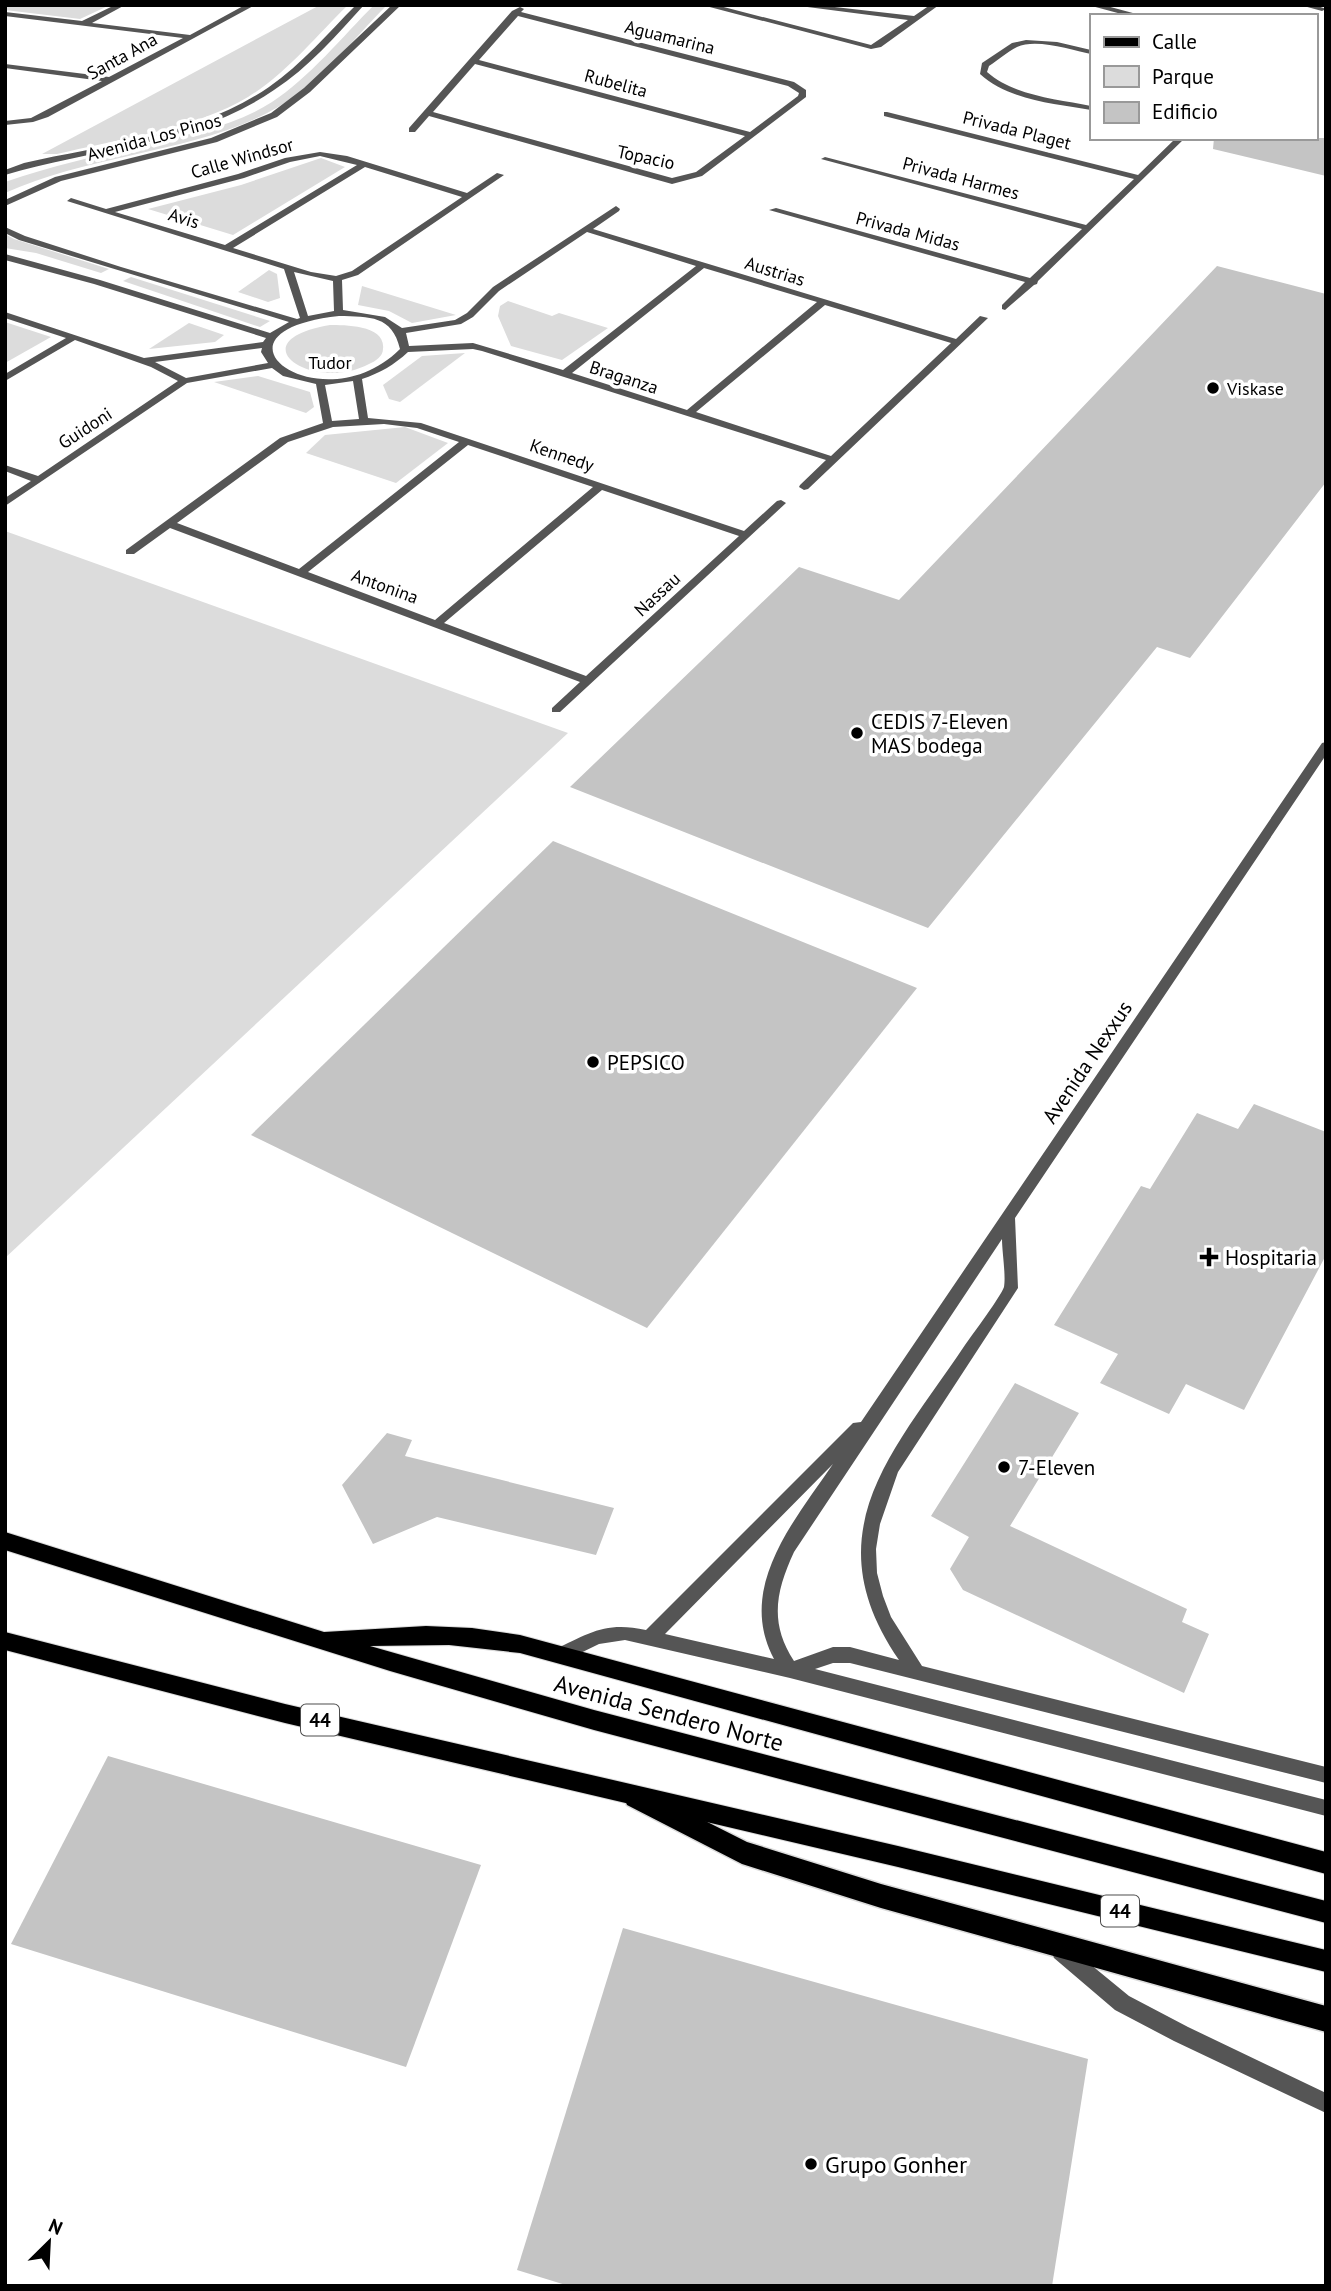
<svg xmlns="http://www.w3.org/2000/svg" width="1331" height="2291" font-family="'PT Sans',sans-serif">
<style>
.green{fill:#dcdcdc}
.building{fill:#c4c4c4}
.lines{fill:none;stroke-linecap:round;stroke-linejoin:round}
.primary-casing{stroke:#dbdbdb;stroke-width:2}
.trunk-casing{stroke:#dbdbdb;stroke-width:3}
.minor{fill:#555;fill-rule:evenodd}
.tertiary{fill:#555;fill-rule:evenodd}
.primary{fill:#000;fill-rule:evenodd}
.trunk{fill:#000;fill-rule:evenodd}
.poi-dot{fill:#000;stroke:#fff;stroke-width:2.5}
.labels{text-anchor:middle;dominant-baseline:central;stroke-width:7;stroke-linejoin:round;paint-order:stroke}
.far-street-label{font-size:18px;fill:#000;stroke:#fff}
.far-poi-label{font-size:18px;fill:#000;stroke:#fff;text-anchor:start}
.shield{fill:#fff;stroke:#4c4c4c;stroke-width:2}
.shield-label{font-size:19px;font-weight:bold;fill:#000}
.poi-label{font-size:21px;fill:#000;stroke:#fff;text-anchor:start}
.street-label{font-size:21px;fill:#000;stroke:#fff}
.near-street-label{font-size:24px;fill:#000;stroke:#fff}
.near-poi-label{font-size:24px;fill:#000;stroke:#fff;text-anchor:start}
</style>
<rect width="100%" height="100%" fill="#fff"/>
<g class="green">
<path d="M5,5h105l-30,14 -75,-9z"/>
<path d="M320,5h28c-32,31 -62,69 -100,92 -50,31 -133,43 -191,57h-15z"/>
<path d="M374,5h13c-34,34 -67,78 -109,102 -79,46 -186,46 -273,86v-11c46,-16 93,-26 141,-38 43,-10 89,-18 126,-42 37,-24 71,-66 102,-97z"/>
<path d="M321,158l24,9 -112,68 -85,-26 93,-24z"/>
<path d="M5,234l9,5 95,30 -8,4 -65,-20 -31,-5z"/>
<path d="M269,270l8,4 3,24 -12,4 -30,-10z"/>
<path d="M131,277l139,44 -10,6 -137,-46z"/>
<path d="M362,286l94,29 -44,8 -23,-12 -31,-6z"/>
<path d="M508,301l44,15 7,-3 49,15 -46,32 -51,-14 -13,-30 2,-10z"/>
<path d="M5,322l46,15 -46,26z"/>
<path d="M189,323l35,12 -9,7 -66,7z"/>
<path d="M330,325c15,0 56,0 53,24 0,7 -7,12 -14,15 -57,30 -133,-23 -39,-39z"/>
<path d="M465,353l-65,49 -11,-3 -6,-14 39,-29z"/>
<path d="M258,376l52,16 4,15 -8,6 -92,-31z"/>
<path d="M405,427l43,16 -52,40 -90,-30 19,-18z"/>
<path d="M5,531l563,202 -563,525z"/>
</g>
<g class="building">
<path d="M1214,138h112v38l-113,-27z"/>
<path d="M1217,266l109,28v188l-136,176 -33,-11 -229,281 -358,-141 229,-220 100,33z"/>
<path d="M553,841l364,147 -270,340 -396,-193z"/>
<path d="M1254,1104l72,28v123l-82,155 -58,-26 -17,30 -69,-31 18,-29 -64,-29 87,-139 9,3 47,-76 41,16z"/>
<path d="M1015,1383l64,30 -69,113 177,83 -5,13 27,12 -25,59 -221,-103 -13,-21 19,-32 -38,-21z"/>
<path d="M387,1433l25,7 -7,16 209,52 -18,47 -159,-38 -64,27 -31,-59z"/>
<path d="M108,1756l373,109 -75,202 -395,-123z"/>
<path d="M623,1928l465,131 -36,227h-483l-52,-16z"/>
</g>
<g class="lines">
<defs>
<g id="primary">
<path d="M5,1532l319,100 102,-6 46,2 48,7 806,217v22l-806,-221 -71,-8 -79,1 224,64 732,191v22l-732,-193 -204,-59 -385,-121z"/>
<path d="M5,1632l280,72 613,142 428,104v22l-428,-105 -613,-144 -280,-73z"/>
</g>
<path id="trunk" d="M636,1786l111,56 134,42 445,122v26l-445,-124 -139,-44 -115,-59 -3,-8 3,-8z"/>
</defs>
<use href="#primary" class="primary-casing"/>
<use href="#trunk" class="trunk-casing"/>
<g class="minor">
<path d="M115,5h10l-33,18 98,12 55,-30h10l-207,112 -15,5 -28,3v-4l26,-3 71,-37 -97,-13v-4l104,13 74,-39 -178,-22v-4l77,9z"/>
<path d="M702,5h14l155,40 37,-25 -116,-15h25l97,11 16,-11h9l-58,42 -10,2z"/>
<path d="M1088,5h15l41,11h-15z"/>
<path d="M1300,5h15l11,4 -4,2z"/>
<path d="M520,7l4,2 -3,3 273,70 12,8v7l-104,79 -30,8 -243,-68 -14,16h-6v-4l103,-117zM518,16l270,70 11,7 -1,3 -48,36 -271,-72zM475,64l270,72 -49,36 -24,6 -239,-66z"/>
<path d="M1026,40l31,2 34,8v4c-19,-4 -55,-16 -74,-7 -10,5 -19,13 -28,19l-2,6c27,24 70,27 104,34v4c-36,-6 -83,-10 -111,-36l2,-11 30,-20z"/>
<path d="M887,112l251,63 38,-37h9l-147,143 -1,3 -3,1 -29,25 -3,-1v-4l23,-23 -256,-72 7,-2 254,70 52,-49 -261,-70 4,-2 261,68 48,-46 -250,-63v-4z"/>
<path d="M320,152l27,4 120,37 30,-20 7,2 -146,100 -16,5 1,30 42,7 17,11 53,-8 12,-7 26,-26 123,-81 4,3 -1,2 -26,18 363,110 24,-23 8,2 -180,171 -4,1 -5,-3 1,-2 26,-25 -344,-109 -9,-2 -65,3c-14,13 -28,21 -46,27l6,39 53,5 323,108 33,-30 4,-1 5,3 -226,209h-8v-4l28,-26 -410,-154 -36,26h-8v-4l154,-112 43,-15 -7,-39 -33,-8 -11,-8 -85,15 -182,123v-8l26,-17 -26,-10v-6l33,11 140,-95 -27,-14 -76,-27 -70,41v-7l61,-36 -61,-20v-6l139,46 119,-16 3,-4 -172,-54 -89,-24v-6l95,26 170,53 19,-11 -270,-82 -14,-7v-6l20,9 96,31 176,52 3,-1 -16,-49 -217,-68 4,-3 35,11 132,-35 47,-16zM320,156l37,9 -132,80 -110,-33 129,-34 46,-16zM365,167l97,30 -110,74 -16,5 -25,-4 -78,-24zM587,232l109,34 -133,104 -90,-27 -64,3 -3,-13 55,-9 12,-7 26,-26zM704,268l113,34 -130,108 -115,-37zM294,272l39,9 1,30 -26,5zM825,305l126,38 -120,113 -135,-44zM339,316c31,1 53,-1 61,33 -78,78 -207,-17 -61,-33zM262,348l-1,4 7,11 -82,15 -31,-16zM353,381l6,38 -27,2 -7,-36zM384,424l33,4 42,14 -160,127 -122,-46 111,-81 45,-15zM468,445l125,42 -158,133 -127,-48zM602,490l137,46 -153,140 -142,-53z"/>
</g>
<g class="tertiary">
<path d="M356,5h8c-27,30 -56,63 -90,85 -79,55 -179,58 -269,85v-5l19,-7c84,-19 173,-27 245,-76 33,-23 59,-54 87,-82z"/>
<path d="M392,5h9l-91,87 -33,25 -60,25 -156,39 -56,25v-6l50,-23 156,-39 60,-25 33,-25z"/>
<path d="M1326,742v13l-311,463 3,70 -120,184 -18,52 -4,25 1,24 6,23 8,21 31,49 404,101v16l-476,-120h-17l-18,6 511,131v16l-536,-138 -165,-38 -26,4 -39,19 -6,-3 -2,-5 2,-5c35,-17 52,-29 92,-20l207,-207 8,-1 461,-679zM1002,1239c0,12 4,36 2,48 -3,9 -31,47 -39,58 -71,106 -154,187 -66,315l-49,-13h-17l-39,14c-25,-38 -18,-70 0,-109zM833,1464c-39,57 -97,124 -59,195l-109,-25z"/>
<path d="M1061,1943l7,3 61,50 59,31 138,66v20l-152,-72 -59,-31 -61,-52 -2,-6 2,-6z"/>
</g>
<use href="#primary" class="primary"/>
<use href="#trunk" class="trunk"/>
</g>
<g class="poi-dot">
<circle cx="1213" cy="388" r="7"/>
<circle cx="857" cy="733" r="7"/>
<circle cx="593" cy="1062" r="7"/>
<path d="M1205.5 1246.5h7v7h7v7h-7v7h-7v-7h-7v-7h7z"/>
<circle cx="1004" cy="1467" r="7"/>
<circle cx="811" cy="2164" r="7"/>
</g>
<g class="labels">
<g class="far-street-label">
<text transform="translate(670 37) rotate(14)">Aguamarina</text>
<text transform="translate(122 56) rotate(-29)">Santa Ana</text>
<text transform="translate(616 83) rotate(15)">Rubelita</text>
<text transform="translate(1017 130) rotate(14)">Privada Plaget</text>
<text transform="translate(154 137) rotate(-15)">Avenida Los Pinos</text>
<text transform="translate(646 157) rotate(12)">Topacio</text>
<text transform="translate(242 158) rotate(-16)">Calle Windsor</text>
<text transform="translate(961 178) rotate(15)">Privada Harmes</text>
<text transform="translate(184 218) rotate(17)">Avis</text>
<text transform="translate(908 231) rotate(15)">Privada Midas</text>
<text transform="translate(775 271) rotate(17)">Austrias</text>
<text x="330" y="362">Tudor</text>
<text transform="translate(624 377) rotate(18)">Braganza</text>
<text transform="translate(85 428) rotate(-33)">Guidoni</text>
<text transform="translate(562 455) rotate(19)">Kennedy</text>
<text transform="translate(385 586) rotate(20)">Antonina</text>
<text transform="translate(657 594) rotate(-43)">Nassau</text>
</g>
<g class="far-poi-label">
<text x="1227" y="388">Viskase</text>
</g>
<g class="shield">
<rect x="301" y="1704.5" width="38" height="31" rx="5"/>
<rect x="1101" y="1895.5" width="38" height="31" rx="5"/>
</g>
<g class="shield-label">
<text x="320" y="1720">44</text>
<text x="1120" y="1911">44</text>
</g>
<g class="poi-label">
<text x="871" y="721">CEDIS 7-Eleven<tspan x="871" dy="24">MAS bodega</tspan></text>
<text x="607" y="1062">PEPSICO</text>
<text x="1225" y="1257">Hospitaria</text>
<text x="1018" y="1467">7-Eleven</text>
</g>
<g class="street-label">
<text transform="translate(1087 1062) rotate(-56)">Avenida Nexxus</text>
</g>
<g class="near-street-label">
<text transform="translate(669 1713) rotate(15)">Avenida Sendero Norte</text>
</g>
<g class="near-poi-label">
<text x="825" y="2164">Grupo Gonher</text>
</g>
</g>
<rect width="1331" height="2291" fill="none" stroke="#000000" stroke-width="14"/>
<rect x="1090" y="14" width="228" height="126" fill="#ffffff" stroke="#999999" stroke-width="2"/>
<rect x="1104" y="37" width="35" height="10" fill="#000000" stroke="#999999" stroke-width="2"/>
<text x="1152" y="49" font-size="21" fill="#000000">Calle</text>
<rect x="1104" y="66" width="35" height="21" fill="#dcdcdc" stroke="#999999" stroke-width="2"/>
<text x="1152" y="84" font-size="21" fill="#000000">Parque</text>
<rect x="1104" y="102" width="35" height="21" fill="#c4c4c4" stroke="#999999" stroke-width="2"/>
<text x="1152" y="119" font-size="21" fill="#000000">Edificio</text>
<g transform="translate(49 2242) rotate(24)" stroke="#ffffff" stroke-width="5" paint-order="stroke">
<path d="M0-5L12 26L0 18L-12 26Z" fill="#000000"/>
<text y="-10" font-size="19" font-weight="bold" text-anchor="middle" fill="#000000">N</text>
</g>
</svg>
